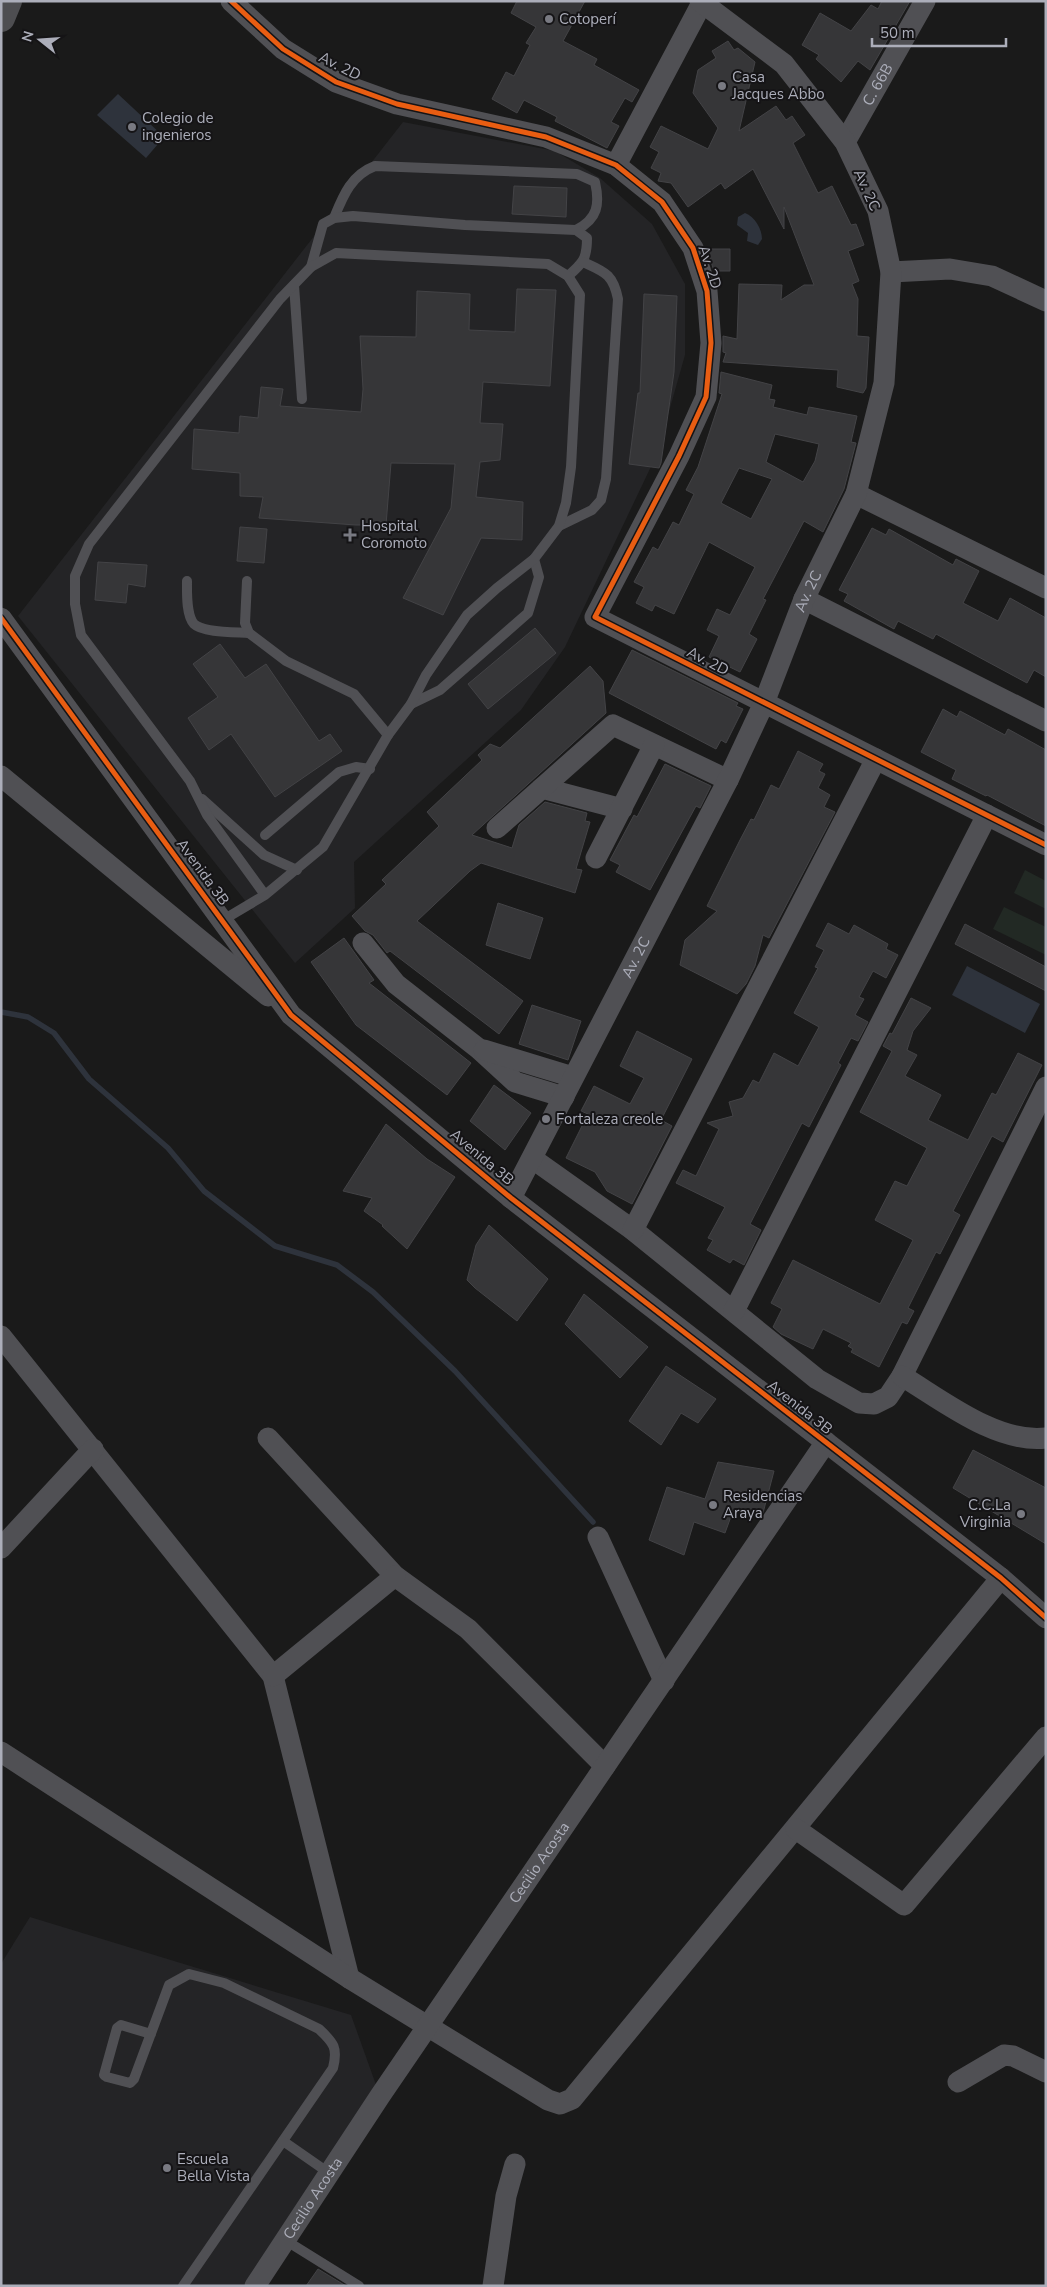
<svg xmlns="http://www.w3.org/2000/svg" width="1047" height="2287" font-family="'Nunito Sans',sans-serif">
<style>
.built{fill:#242426}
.green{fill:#222924}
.water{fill:#2e333c}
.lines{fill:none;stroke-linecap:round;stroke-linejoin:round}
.stream{stroke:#2e333c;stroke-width:5.5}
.building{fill:#363638;stroke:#434346;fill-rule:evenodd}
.lane{stroke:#505054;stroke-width:10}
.street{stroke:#505054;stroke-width:21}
.secondary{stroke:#4e4e51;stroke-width:28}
.cycleway-casing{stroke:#151416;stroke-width:8}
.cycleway{stroke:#e95d12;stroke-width:5}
.poi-dot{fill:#797a82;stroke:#151416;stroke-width:2}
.labels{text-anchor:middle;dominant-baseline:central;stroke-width:4;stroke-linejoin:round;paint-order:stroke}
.poi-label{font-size:15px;fill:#acaeba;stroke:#151416;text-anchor:start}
.street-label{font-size:15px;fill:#acaeba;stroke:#151416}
</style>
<rect width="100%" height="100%" fill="#1a1a1a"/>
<g class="built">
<path d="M403,122l152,29 45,27 52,46 33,60v71l-28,99 -92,193 -44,63 -167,152 1,46 -60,55 -277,-347z"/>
<path d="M30,1917l321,98 29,81 -125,190h-254v-322z"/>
</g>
<g class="green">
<path d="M1025,870l21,11v28l-32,-16z"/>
<path d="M1004,907l42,20v28l-53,-26z"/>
</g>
<g class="water">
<path d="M118,94l46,43 -18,21 -49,-43z"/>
<path d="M745,213c10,4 17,16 17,26l-4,6 -11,-4 1,-8 -11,-8 1,-8z"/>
<path d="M967,966l73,38 -15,29 -73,-38z"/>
</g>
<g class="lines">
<path class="stream" d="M1,1012l27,5 26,16 35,46 79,69 36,43 71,55 62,19 36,27 82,79 138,151"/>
</g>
<g class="building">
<path d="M517,1h68l-22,40 34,18 -3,6 45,25 -7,12 -7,-4 -14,24 8,4 -12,22 -52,-27 2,-4 -33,-17 -7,13 -25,-14 14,-27 8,4 16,-31 -4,-2 10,-16 -25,-14z"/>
<path d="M882,1h28l-40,69 -12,-9 -17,21 -25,-23 3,-4 -17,-10 18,-32 31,18 20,-26 7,4z"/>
<path d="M728,41l6,9 4,-2 17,14 -16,69 37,-25 10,14 6,-4 13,19 -12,8 25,50 14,-7 19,39 5,-1 8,21 -16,6 11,30 -7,3 6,15 -1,37 12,1 -3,51 -3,5 -26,-6 1,-17 -115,-8 3,-9 -3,-1v-16l14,3 2,-55 43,1 -1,15 23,-15h10l-30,-78v22l-31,-60 -28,20 -4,-6 -33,24 -17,-24 -13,-2 3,-8 -10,-5 8,-16 -9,-5 11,-21 47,23 10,-21 -25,-35 5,-23 18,-12 -4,-7z"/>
<path d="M514,186l53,2 -1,29 -54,-3z"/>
<path d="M707,249h23v22h-16z"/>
<path d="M517,289l39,1 -6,96 -67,-4 -3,41 23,1 -3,36 -20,2 -4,35 47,5 -1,38 -41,-2 -38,77 -40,-17 48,-90 4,-44 -64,-1 -5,62h-30l-97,-7 4,-21 -23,-1v-23l-48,-4 2,-40 45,4 1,-17 18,2 3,-31 22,2 -3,17 81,6 2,-23 -3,-53 56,1 1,-46 53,3 -1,36 46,2z"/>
<path d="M644,294l33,2 -3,76 -13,91 -2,5 -30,-4 9,-71h2z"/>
<path d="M721,372l51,13 -3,14 6,1 -2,7 34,8 2,-8 48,9 -6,26 5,1 -12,46 -21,43 -19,-11 -41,78 3,1 -17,34 8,5 -17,33 -31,-15 10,-21 -12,-6 10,-21 13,6 25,-48 -46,-25 -35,72 -19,-9 -3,6 -16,-8 8,-16 -10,-5 19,-35 5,3 15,-28 6,3 15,-31 -8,-4 12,-23 24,-73 -3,-1zM775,434l44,10 -4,17 -12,21 -37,-20zM739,468l33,11 -21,40 -30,-16z"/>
<path d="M240,527l27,2 -3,34 -27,-2z"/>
<path d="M872,528l14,7 3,-6 64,36 3,-6 23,12 -16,32 35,18 12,-23 36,20v59l-12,-7 -7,13 -91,-49 -3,5 -35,-18 -4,8 -50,-28 4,-7 -9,-4z"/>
<path d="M98,562l49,3 -2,22 -17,-3 -2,19 -31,-3z"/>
<path d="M535,628l21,25 -68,56 -20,-25z"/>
<path d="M220,644l25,34 21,-14 53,77 11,-7 12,17 -67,46 -44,-63 -22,16 -21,-32 30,-21 -25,-33z"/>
<path d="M632,650l106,53 -2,3 7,3 -17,34 -5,-3 -5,9 -107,-56z"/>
<path d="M590,666l13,15 3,32 -134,122 40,13 7,-23 26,-23 42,11 -2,8 5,1 -14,47 6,1 -7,23 -94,-30 -11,8 -53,50 106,80 -24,33 -109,-83 -3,2 -14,-18 -8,-4 -13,-15 34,-32 -4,-4 57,-54 -12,-14 55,-52 -4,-5 12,-11 10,4z"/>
<path d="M943,709l14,8 3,-6 45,24 3,-6 38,21v76l-59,-31 -1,1 -34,-17 4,-9 -35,-18z"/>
<path d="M798,751l25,13 -4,7 6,3 -7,14 12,7 -6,12 11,5 -66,126 -6,-3 -8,31 -9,18 -9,10 -57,-29 5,-25 32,-29 -10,-5 33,-66 11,-21 3,1 17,-35 8,4z"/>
<path d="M665,764l46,22 -11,22 -4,-2 -46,84 -34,-18 4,-7 -10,-5 24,-45 3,2z"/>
<path d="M498,903l45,15 -13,41 -44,-14z"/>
<path d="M828,923l21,11 5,-9 34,19 -2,5 12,6 -12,23 -13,-7 -14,26 5,2 -9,16 13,7 -10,19 -7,-3 -13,25 3,2 -32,62 -7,-4 -52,101 11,6 -17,35 -11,-6 -3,4 -23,-13 6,-10 -5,-2 17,-31 -49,-24 7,-13 13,6 23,-47 -12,-6 26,-7 -4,-14 14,-4 10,-18 6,3 15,-30 24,13 21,-39 -25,-14 24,-45 -3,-1 9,-17 -8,-4z"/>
<path d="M965,924l81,43v24l-91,-47z"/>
<path d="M344,938l30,42 -5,3 102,80 -24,32 -91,-70 -45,-63z"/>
<path d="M911,998l20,10 -18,23 -6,19 10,5 -12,21 36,19 -13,25 40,20 24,-47 4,2 22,-42 24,12 -39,77 -11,-6 -39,75 7,4 -20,39 -4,-2 -28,56 6,3 -7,13 -5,-2 -23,45 -28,-15 2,-3 -5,-3 3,-3 -28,-14 -10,20 -32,-15 -8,-7 9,-18 -11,-6 22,-43 87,44 33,-64 -38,-20 20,-39 12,5 20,-38 -67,-36 32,-61 -9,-5 7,-13 2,1z"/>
<path d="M532,1005l49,16 -13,39 -49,-16z"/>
<path d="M637,1031l55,28 -31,61 11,6 -40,78 -25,-13 -12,-19 -29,-14 22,-44 -7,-3 13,-25 36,18 14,-26 -24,-12z"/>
<path d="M494,1085l37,28 -26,37 -35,-29z"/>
<path d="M386,1124l41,35 28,18 -48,72 -25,-23 1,-1 -19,-14 8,-13 -29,-7z"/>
<path d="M489,1225l59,54 -31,42 -42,-33 -8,-8 9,-35z"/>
<path d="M584,1294l64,53 -28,31 -55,-54z"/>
<path d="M666,1366l50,33 -18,24 -17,-10 -20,32 -32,-24z"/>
<path d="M973,1450l73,38v56l-93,-56z"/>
<path d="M718,1462l56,9 -11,42 -4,4 -26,-6 -8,22 -31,-11 -10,33 -35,-15 18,-53 38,12z"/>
<path d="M318,2269l28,17h-40z"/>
</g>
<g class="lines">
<g class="lane">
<path d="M334,218c9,-22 17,-43 41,-52l202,8 18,8c5,22 3,37 -19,48"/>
<path d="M311,267l12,-43 11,-6 19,-2 112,9 111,5 11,8c0,21 -4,25 -19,38"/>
<path d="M294,285l8,114"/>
<path d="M559,526l33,-16 9,-10 5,-21 12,-180c-5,-25 -13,-27 -35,-37"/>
<path d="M187,581c0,12 -1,34 7,43 9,9 43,8 55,9"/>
<path d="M247,581l-2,42 4,10 37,28 68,33 34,41"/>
<path d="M411,704l29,-14 88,-77 11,-36 -5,-18"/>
<path d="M202,799l62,56 33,15"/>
<path d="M265,835l74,-63 17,-5 14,2"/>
<path d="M223,920l42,-25 58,-48 65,-112 23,-31 15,-29 41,-60 30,-27 37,-29 25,-33 7,-23 5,-36 9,-172 -12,-19 -20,-12 -212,-11 -25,14 -31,32 -191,245 -14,32v28l6,31 109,146 17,34 58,80"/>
<path d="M151,2034l-30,-9 -4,3 -13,47 3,2 23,6 4,-4 35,-94 20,-11 35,9 95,46c15,14 19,19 14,39l-150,218"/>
<path d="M283,2141l46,32"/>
<path d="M285,2240l74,46"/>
</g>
<g class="street">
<path d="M231,1l52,48 53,33 61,22 149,33 70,28 46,37 31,46 14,43 4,52 -5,54 -27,59 -84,161 451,228"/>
<path id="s1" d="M845,142l80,-141"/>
<path d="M616,165l87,-164"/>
<path d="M891,272l59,-3 42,7 54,25"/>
<path d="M856,494l190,94"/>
<path d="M804,599l242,122"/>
<path d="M1,618l290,397 220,183 490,380 45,40"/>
<path d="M1,776l267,220"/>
<path d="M542,788l80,21"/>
<path d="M497,828l116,-103 115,55"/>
<path d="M596,858l58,-113"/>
<path d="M363,943l33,41 83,65 36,33 49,15"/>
<path d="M484,1050l89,27"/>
<path d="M533,1159l100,71 184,149 42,24 15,1 14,-7 14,-21 144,-289"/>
<path id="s2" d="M511,1198l217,-418 36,-77 40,-104 52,-105 28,-111 7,-111 -13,-61 -33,-69 -61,-78 -84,-63"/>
<path d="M633,1230l243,-471"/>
<path d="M734,1311l253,-496"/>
<path d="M1,1336l272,340 76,302"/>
<path d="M902,1376c40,24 95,68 144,62"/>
<path d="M268,1438l127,138 73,53 137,137"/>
<path d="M598,1537l66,144"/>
<path d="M1,1548l92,-99"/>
<path d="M273,1676l122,-100"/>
<path d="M1,1752l348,226 199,122 12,4 12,-5 429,-521"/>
<path d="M796,1829l108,76 142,-168"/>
<path d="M958,2082l46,-27 9,1 33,16"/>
<path id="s3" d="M255,2286l125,-190 446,-654"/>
<path d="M493,2286l13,-90 9,-32"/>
</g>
<path class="secondary" d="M1,18l7,-17"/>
<defs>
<g id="cycleway">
<path d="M231,1l52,48 53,33 61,22 149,33 70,28 46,37 31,46 14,43 4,52 -5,54 -27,59 -84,161 451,228"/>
<path d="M1,618l290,397 220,183 490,380 45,40"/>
</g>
</defs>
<use href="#cycleway" class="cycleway-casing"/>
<use href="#cycleway" class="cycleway"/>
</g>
<g class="poi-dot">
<circle cx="549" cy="19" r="5"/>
<circle cx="722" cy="86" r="5"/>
<circle cx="132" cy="127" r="5"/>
<path d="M347.5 527.5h5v5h5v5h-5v5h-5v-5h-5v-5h5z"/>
<circle cx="546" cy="1119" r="5"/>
<circle cx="713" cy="1505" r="5"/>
<circle cx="1021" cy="1514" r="5"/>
<circle cx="167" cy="2168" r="5"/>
</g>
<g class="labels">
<g class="poi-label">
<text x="559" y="19">Cotoperí</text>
<text x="732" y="77">Casa<tspan x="732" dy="17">Jacques Abbo</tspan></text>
<text x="142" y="118">Colegio de<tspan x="142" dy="17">ingenieros</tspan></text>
<text x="361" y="526">Hospital<tspan x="361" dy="17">Coromoto</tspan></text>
<text x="556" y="1119">Fortaleza creole</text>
<text x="723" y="1496">Residencias<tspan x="723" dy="17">Araya</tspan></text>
<text x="1011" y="1505" text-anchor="end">C.C.La<tspan x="1011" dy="17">Virginia</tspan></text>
<text x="177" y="2159">Escuela<tspan x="177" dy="17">Bella Vista</tspan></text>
</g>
<g class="street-label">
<text transform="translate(340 66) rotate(27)">Av. 2D</text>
<text stroke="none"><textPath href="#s1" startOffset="66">C. 66B</textPath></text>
<text transform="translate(867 190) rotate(66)">Av. 2C</text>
<text transform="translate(710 267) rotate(72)">Av. 2D</text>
<text stroke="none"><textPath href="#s2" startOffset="676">Av. 2C</textPath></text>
<text transform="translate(708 661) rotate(27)">Av. 2D</text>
<text transform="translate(203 872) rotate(54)">Avenida 3B</text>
<text stroke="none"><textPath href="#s2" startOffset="271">Av. 2C</textPath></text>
<text transform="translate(482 1157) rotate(40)">Avenida 3B</text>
<text transform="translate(800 1407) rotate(38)">Avenida 3B</text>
<text stroke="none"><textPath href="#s3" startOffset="510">Cecilio Acosta</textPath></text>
<text stroke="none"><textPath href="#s3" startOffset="105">Cecilio Acosta</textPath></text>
</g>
</g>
<rect width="1047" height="2287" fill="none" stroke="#acaeba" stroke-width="5"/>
<g transform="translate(40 40) rotate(287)" stroke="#151416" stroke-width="4" paint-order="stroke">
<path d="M0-4L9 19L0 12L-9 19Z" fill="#acaeba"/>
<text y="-8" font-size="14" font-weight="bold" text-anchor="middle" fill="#acaeba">N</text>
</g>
<path d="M872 38v8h134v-8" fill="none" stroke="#acaeba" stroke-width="2.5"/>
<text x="880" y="38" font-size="15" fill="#acaeba" stroke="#151416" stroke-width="4" paint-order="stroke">50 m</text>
</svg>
